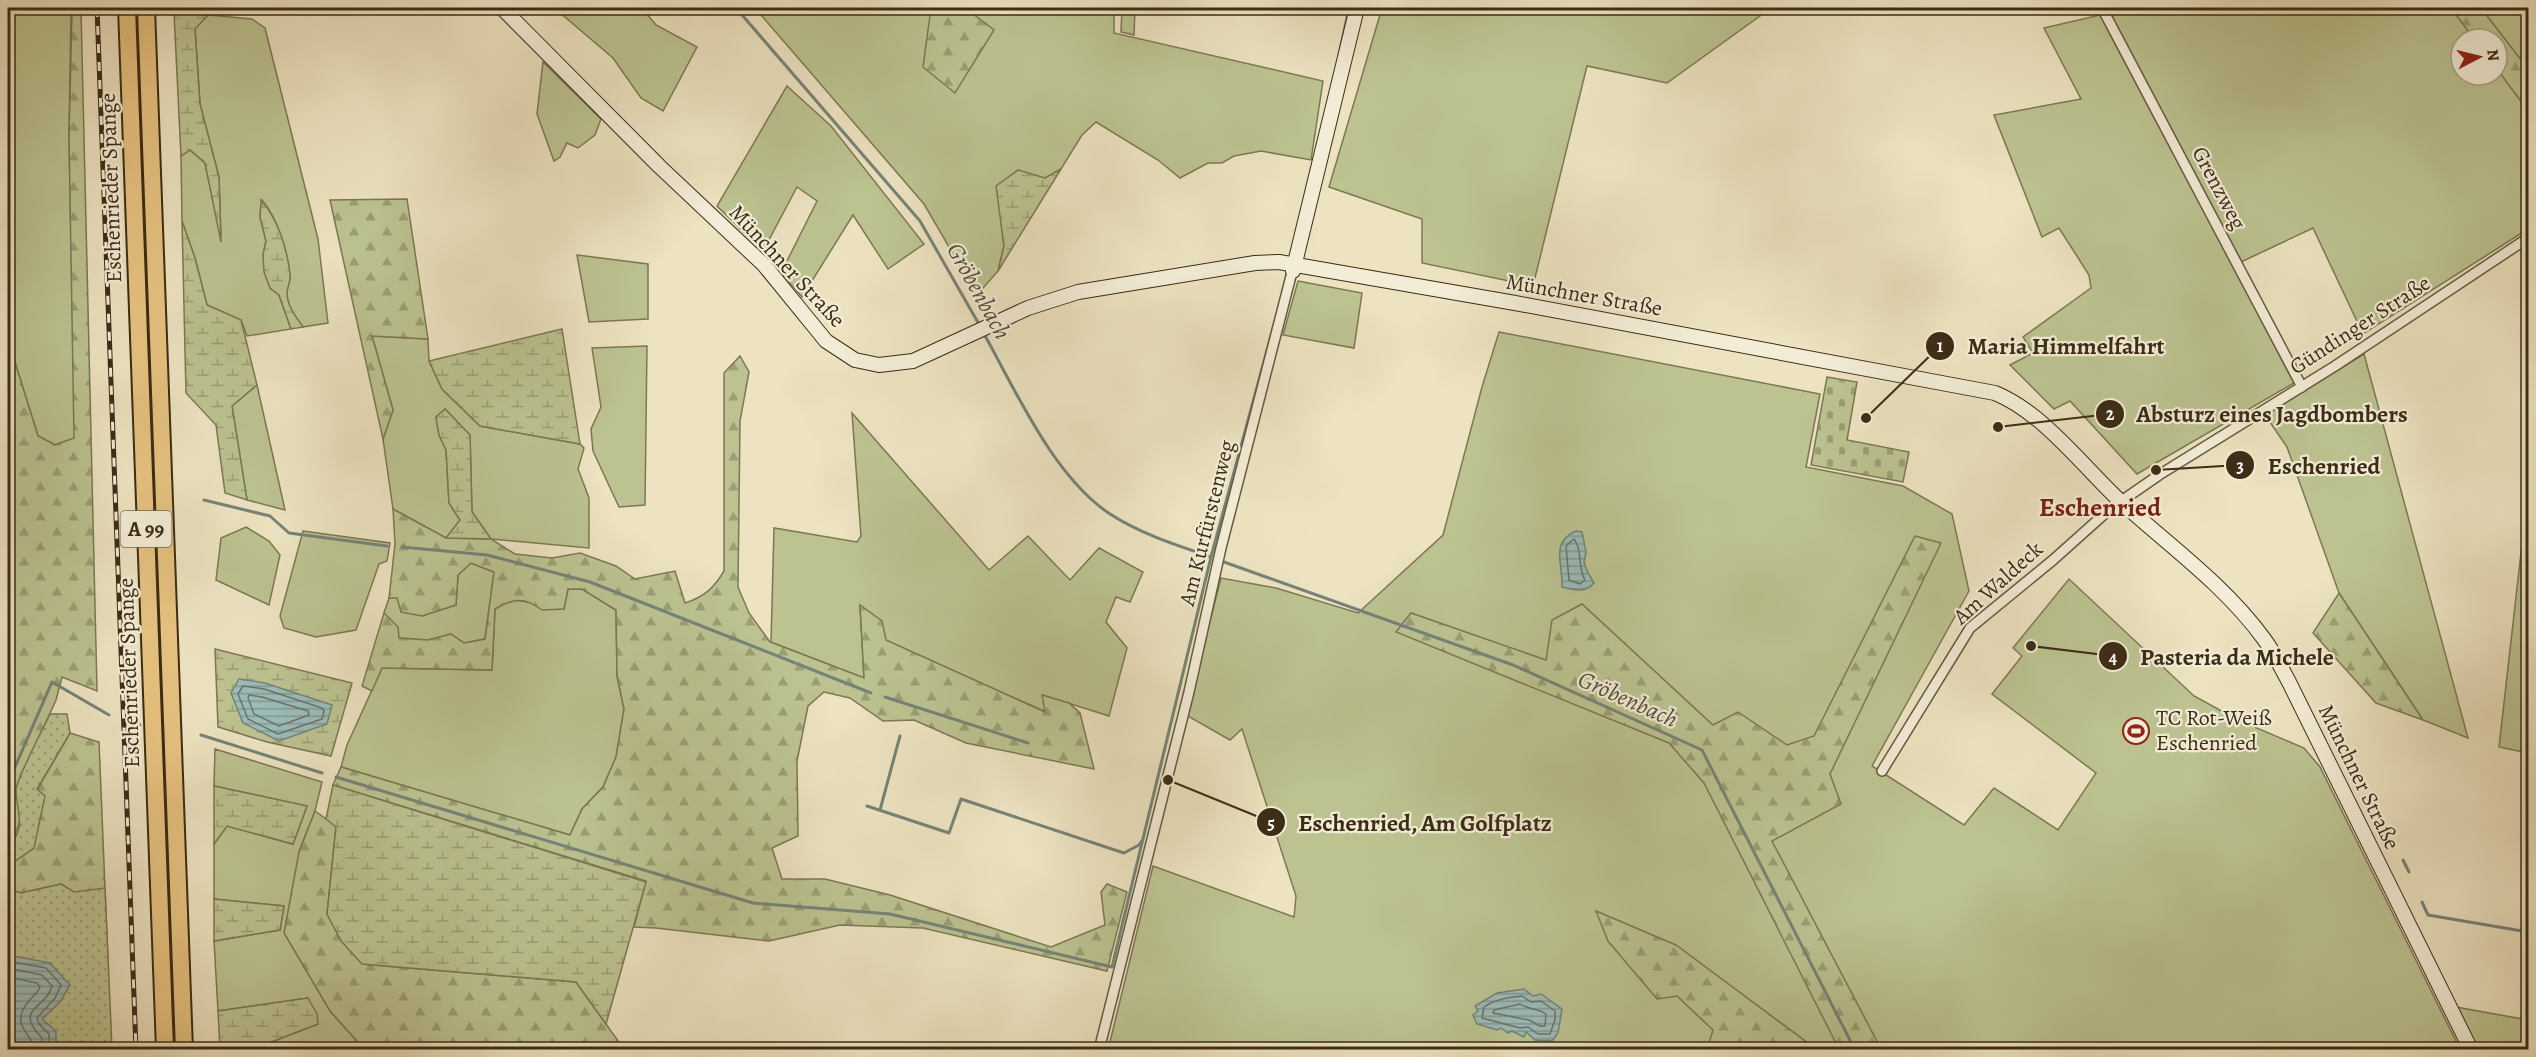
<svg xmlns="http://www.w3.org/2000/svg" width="2536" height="1057" font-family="Alegreya,serif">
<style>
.green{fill:#bcc391;stroke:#7c7853;stroke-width:1.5;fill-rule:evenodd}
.forest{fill:url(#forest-firs);stroke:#7c7853;stroke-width:1.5}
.wetland{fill:url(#wetland-marsh);stroke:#7c7853;stroke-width:1.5}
.cemetery{fill:url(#cemetery-stones);stroke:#7c7853;stroke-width:1.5}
.park{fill:url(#park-dots);stroke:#7c7853;stroke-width:1.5}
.water{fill:url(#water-rules);stroke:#758378;stroke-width:1.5}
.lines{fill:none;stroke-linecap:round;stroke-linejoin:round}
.shore{stroke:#6c7468;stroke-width:1.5}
.stream{stroke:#758378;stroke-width:3}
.street-casing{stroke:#685a40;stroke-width:12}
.secondary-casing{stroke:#3c2c15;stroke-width:16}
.highway-casing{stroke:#3c2c15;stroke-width:20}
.street{stroke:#f3edd7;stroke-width:9}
.secondary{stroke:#f3edd7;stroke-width:14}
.highway{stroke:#e6c280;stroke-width:16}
.rail-casing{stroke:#3c2c15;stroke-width:5}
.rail{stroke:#f3edd7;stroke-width:3;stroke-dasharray:9;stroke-linecap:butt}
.labels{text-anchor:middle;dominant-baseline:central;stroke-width:4.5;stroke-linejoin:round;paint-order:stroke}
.shield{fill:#f3edd7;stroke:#73664f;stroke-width:1.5}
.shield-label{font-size:21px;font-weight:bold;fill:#3c2c15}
.street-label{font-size:22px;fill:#3c2c15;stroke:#f3edd7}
.poi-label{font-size:22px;fill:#3c2c15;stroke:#f3edd7;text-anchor:start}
.water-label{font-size:24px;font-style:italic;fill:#54503e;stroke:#f3edd7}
.quarter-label{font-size:26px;font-weight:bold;fill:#7a1f14;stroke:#f3edd7}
.leader{fill:none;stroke:#3c2c15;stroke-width:2}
.callout-dot{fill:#3c2c15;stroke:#f3edd7;stroke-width:2}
.mark-label{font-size:18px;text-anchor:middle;font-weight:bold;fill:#fff}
.callout-label{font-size:24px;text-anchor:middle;font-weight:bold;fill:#3c2c15;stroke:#f3edd7;stroke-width:4.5;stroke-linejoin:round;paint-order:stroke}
</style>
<defs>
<pattern id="forest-firs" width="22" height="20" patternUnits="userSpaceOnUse" patternTransform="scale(1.5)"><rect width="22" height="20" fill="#bcc391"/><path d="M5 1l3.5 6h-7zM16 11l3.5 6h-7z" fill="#9a9f75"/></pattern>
<pattern id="wetland-marsh" width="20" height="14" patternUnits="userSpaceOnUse" patternTransform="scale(1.5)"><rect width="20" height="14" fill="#bcc391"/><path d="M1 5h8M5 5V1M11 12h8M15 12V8" fill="none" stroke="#9a9f75"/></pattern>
<pattern id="cemetery-stones" width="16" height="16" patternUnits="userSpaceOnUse" patternTransform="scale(1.5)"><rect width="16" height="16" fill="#bcc391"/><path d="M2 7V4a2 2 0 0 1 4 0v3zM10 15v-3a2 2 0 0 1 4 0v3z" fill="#9a9f75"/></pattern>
<pattern id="park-dots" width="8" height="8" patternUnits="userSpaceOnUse" patternTransform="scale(1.5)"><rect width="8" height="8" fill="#bcc391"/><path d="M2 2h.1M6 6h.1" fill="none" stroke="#9a9f75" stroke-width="1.8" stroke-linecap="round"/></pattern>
<pattern id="water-rules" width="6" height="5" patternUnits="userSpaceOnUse" patternTransform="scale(1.5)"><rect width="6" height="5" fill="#9bbdba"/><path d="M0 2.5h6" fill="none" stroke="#809a96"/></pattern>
</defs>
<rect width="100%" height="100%" fill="#ede3c1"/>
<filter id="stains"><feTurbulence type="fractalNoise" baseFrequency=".00333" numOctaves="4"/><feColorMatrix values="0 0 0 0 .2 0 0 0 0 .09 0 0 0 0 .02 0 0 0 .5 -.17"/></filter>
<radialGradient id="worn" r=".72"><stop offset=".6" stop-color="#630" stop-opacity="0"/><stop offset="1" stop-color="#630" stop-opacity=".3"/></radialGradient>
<g class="green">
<path d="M559,8h83l14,17 41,22 -34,64 -22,-13 -28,-40 -54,-46z"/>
<path d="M755,8h359v25l209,48 -12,79 -50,-9 -27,5 -12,7h-14l-28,15 -22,-18 -62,-38 -14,13 -21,34 -16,10 -27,-9 -21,16 7,60 -6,25 -21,24 -53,-91z"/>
<path d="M1382,8h389l-104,75 -80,-17 -54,220 -111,-23v-44l-93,-32z"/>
<path d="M2107,8h421v221l-165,105 -50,-106 -72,34zM2461,39h36v36h-36z"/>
<path d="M71,10l-2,127 6,301 -20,7 -17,-9 -30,-96v-325z"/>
<path d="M2104,14l190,369 -157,91 -67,-73 -16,8 -44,-44 23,-12 -10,-16 68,-49 -2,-13 -30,-47 -17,9 -48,-122 87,-16 -37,-71z"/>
<path d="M208,15l44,4 13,9 53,211 10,84 -25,4c-7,-10 -16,-21 -16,-34 0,-6 4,-12 3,-18 -3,-25 -12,-56 -28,-75l-2,17 6,24 -3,14 7,33 9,7 12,34 -44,7 -6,-16 -34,-15 -12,-47 -13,-37 -1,-65 9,-6 15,13 16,74 -2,-60 -19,-73 -5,-76z"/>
<path d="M543,62l58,57 -6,16 -17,13 -11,-5 -7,14 -6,4 -17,-47z"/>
<path d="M787,86l44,40 93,118 -36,25 -35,-54 -51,82 -21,-24 36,-72 -20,-14 -34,64 -46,-45z"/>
<path d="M577,255l71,9v55l-59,3z"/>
<path d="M1298,281l64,12 -8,55 -71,-13z"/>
<path d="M1499,332l321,62 -14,73 97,19 49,28 17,77 -97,175 92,59 30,-37 64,42 38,-57 -104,-79 30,-38 -9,-8 56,-69 125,117 44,24 66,28 16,19 140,282 -1352,1 45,-184 141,51 2,-21 -54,-167 -12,11 -44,-25 35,-137 55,10 82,25 85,-78 39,-148z"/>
<path d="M372,336l56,3 1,22 13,28 38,37 100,18 4,4 -6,21 11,29v50l-98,-9 -19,-27 -2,-77 -25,-26 -9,8 3,18 7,15 3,53 11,17 -14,18 -53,-29 -10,-70 10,-29z"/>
<path d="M647,346l-2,159 -26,2 -26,-56 -2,-22 10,-22 -9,-59z"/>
<path d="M2364,354l104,384 -45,-18 -84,-127 -52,-146 -22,-32z"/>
<path d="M257,385l28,125 -38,-10 -15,-94z"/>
<path d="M852,413l137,157 39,-34 42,44 29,-32 44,24 -13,30 -14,-5 -10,25 21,26 -18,68 -66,-21 3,17 -161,-72 -25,-34 4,72 -93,-36 3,-114 83,14 4,-6z"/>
<path d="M2528,491v262l-29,-6z"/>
<path d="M246,527l23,14 11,14 -11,50 -53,-25 5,-42z"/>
<path d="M303,531l87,12 -3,18 -8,3 -23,66 -40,7 -32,-9 -4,-12z"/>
<path d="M471,563l23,9 -9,67 -21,4 -13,-9 -23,6 -30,-2 -14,-25 5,-15 8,-1 25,19 34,-11 2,-30z"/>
<path d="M568,589h14l34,21 1,66 7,33 -8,48 -13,30 -21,22 -12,26 -229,-68 6,-22 35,-77 110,2 3,-61 16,-10 53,10z"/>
<path d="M215,749l107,33 -7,29 -16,41 31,159 34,38h-111l65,-25 -10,-26 -90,13 -4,-70 66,-11 4,-24 -70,-7v-55l13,-18 66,18 14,-38 -93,-20z"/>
<path d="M2456,1007l72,13v29h-51z"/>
<path d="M621,1045l58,1 22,3 -86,1z"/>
</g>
<g class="forest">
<path d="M931,8h34l29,22 -39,63 -32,-26z"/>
<path d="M1122,8h13l-1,27 -13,-3z"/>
<path d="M2451,8h30l47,61v42l-31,-42v-30h-23z"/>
<path d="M81,10l16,681 -35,-14 -6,23 -40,88 5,29 -8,24 -5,5v-506l30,96 17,9 19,-7 -5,-301 3,-126z"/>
<path d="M407,199l21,140 -56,-3 21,74 -10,29 -53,-239z"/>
<path d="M740,356l9,16 -9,49 -2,166 11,26 21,29 94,36 -4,-73 22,16 4,19 159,72 -3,-17 27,8 11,10 14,56 -128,-26 -52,-23 -31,1 -33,-23 -26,-6 -16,14 -11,55 1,75 -26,12 10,31h43l65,16 161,52 54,-22 -4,-33 6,-8 20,8 -20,79 -184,-43 -83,-3 -71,16 -113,-13 -22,-1 12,-46 -313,-96 8,-18 229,68 12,-26 21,-22 13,-30 8,-48 -7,-33 -1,-66 -34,-21h-14l-4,20 -22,1c-17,-13 -29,-12 -47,-1l-3,61 -110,-2 -10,23 -10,-5 22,-73 14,14 1,11 29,2 23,-6 13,9 21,-4 9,-67 -23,-9 -13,12 -2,30 -34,11 -21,-4 -4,-14h-8l6,-54 -2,-35 53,29 45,1 24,15 37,4 28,-5 36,13 19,13 40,-8 10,32c19,-6 29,-15 39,-32v-198z"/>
<path d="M1915,536l26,7 -111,231 11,30 -69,37 109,208h-42l-135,-266 -35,-40 -273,-111 15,-19 135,47 6,-40 30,-16 131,121 25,-13 49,33 27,-9z"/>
<path d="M2339,593l84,127 -47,-17 -63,-70z"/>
<path d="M70,733l29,9 9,220 -47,-78 -40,9 -13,-4v-23l26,-18 3,-58z"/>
<path d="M315,811l21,15 -9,88 35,50 214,18 45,63 -6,5 -251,-1 -34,-38 -46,-78 15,-81z"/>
<path d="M1596,911l80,34 140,104h-109l6,-19 -36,-34 -20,3 -49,-58z"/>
</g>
<g class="wetland">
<path d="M174,13l34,2 -13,14 5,75 19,73 2,65 -16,-79 -15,-13 -9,6z"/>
<path d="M1061,169l-63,102 6,-25 -8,-60 22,-16 27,8z"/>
<path d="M261,200c17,19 26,49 29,74 1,7 -3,13 -3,19 0,13 9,24 16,34l-12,2 -12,-34 -9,-7 -6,-16 -1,-17 3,-14 -6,-24z"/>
<path d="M182,221l13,37 12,47 34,15 16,65 -25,21 15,94 -22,-7 -9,-68 -30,-32z"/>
<path d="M562,329l18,115 -100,-18 -38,-37 -13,-28z"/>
<path d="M445,409l25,26 2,77 19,27 -45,-1 14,-18 -11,-17 -3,-53 -7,-15 -3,-18z"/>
<path d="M215,649l137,34 -21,73 -64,-14 -49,-15z"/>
<path d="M333,785l313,97 -40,142 -30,-42 -214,-18 -21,-23 -14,-27 9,-87 -10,-8z"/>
<path d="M214,786l93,20 -14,38 -66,-18 -13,18z"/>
<path d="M214,899l70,7 -4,24 -66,11z"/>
<path d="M308,998l9,16 1,10 -65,25h-33l-2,-38z"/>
</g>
<path class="cemetery" d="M1827,377l30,5 -10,58 62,12 -6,30 -92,-17z"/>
<g class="park">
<path d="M50,714h17l3,19 -33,56 8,7 -11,52 -26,18v-20c20,-18 8,-35 8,-56 0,-10 28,-63 34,-76z"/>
<path d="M61,884l13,8 31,-4 7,161h-104v-160l13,4z"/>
</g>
<g class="water">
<path d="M1576,531l6,1 4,20 -2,10 3,9 7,12c-8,10 -20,7 -32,4 1,-23 -12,-45 14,-56z"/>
<path d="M239,679l26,4 67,22 -5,19 -48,17 -36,-18 -12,-30z"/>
<path d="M8,955l42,8 20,22 -10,17 -18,17 14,12v18h-48z"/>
<path d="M1524,989l9,7 8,-2 21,15 -4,24 -6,8 -17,-1 -9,-8 -2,5 -12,-6 -4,2 -7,-5 -4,2 -20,-6 -4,-9 5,-4 -3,-5 22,-13z"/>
</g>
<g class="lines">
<g class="shore">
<path d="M1574,539c9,12 3,27 11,41l-5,4 -11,-4 -3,-34z"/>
<path d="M243,686l21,3 58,19 2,3 -2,8 -44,15 -30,-15 -10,-25z"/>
<path d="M249,695l13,2 46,14 1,4 -30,11 -25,-12 -6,-16z"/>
<path d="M8,961l38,7 15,17 -6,13 -18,20 2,6 10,10 1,16"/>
<path d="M8,968l34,7 10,11c-7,25 -39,21 -10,52l1,12"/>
<path d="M8,977l29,6 3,4c-3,8 -13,13 -17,23 -9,18 10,24 11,40"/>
<path d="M1522,996l9,6 10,-1 14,10v9l-5,14h-12l-10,-7 -8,1 -38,-10 2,-11c11,-8 24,-9 38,-11z"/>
<path d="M1520,1004c9,6 18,4 26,10l-1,12h-5l-11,-6 -36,-7 1,-3z"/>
</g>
<g class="stream">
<path d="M736,8l184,213 60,105"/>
<path d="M1339,55l10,-47"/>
<path d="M983,332c33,59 70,144 127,182 31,20 66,31 101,43"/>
<path d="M204,500l66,16 19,17 98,13"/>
<path d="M402,547l85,8 103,27 281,111"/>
<path d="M1224,562l289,103 189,85 153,300"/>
<path d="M885,697l143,46"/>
<path d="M131,724l9,1"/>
<path d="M201,735l121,38"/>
<path d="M336,777l417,126 137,11 222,53 99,-410 68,-251"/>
<path d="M8,783l44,-101 57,33"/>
<path d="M8,791l4,37 -4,15"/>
<path d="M867,806l82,27 12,-34 163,54 15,-8 3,-4"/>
<path d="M880,810l20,-74"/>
<path d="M2403,860l6,12"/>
<path d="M2422,902l6,13 100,17"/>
</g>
<defs>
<g id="street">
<path d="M2102,8l200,379"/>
<path d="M1882,771l88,-143 83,-68 57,-51 49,-34 176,-109 193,-128"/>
<path d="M1099,1050l90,-358 32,-144 71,-276"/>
</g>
<g id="secondary">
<path d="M502,8l157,158 105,99 62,76 29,19 24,5 34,-4 115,-53 50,-16 177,-29 24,-1 236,41 480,90c47,19 87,72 124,107 49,45 105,84 145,139 10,13 17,29 25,43l182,368"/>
<path d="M1293,271l64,-263"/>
</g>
<g id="highway">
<path d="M127,8l38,1042"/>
<path d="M146,8l38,1042"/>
</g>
</defs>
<use href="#street" class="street-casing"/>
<use href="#secondary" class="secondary-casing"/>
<use href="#highway" class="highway-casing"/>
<use href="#street" class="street"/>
<use href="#secondary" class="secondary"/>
<use href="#highway" class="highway"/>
<defs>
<path id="rail" d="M97,8l39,1042"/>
</defs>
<use href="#rail" class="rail-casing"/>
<use href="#rail" class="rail"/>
</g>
<defs>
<symbol id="stadium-ring" viewBox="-11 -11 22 22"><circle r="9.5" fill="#f3edd7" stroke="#8f2418" stroke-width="1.5"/><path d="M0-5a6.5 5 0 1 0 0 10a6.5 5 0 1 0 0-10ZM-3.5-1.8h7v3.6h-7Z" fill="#8f2418"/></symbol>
</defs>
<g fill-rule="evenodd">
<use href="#stadium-ring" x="2121" y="716" width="30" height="30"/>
</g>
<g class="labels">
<rect class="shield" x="120.5" y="511" width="51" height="36" rx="4.5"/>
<g class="shield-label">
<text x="146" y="529">A 99</text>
</g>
<g class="street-label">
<text transform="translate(111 188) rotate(-92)">Eschenrieder Spange</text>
<text transform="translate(2219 188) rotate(62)">Grenzweg</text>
<text transform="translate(787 266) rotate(47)">Münchner Straße</text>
<text transform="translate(1584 295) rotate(10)">Münchner Straße</text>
<text transform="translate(2360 325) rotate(-33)">Gündinger Straße</text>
<text transform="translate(1207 523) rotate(-76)">Am Kurfürstenweg</text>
<text transform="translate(1998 583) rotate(-42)">Am Waldeck</text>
<text transform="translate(129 673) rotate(-92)">Eschenrieder Spange</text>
<text transform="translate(2359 777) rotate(64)">Münchner Straße</text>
</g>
<g class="poi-label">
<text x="2156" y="718">TC Rot-Weiß<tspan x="2156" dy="25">Eschenried</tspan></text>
</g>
<g class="water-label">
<text transform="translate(979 291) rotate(61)">Gröbenbach</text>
<text transform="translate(1628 699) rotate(24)">Gröbenbach</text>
</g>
<g class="quarter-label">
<text x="2100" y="507">Eschenried</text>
</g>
</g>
<path class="leader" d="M1866 418L1940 346M1998 427L2110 414M2156 470L2240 465M2031 646L2113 656M1168 780L1271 822"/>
<g class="callout-dot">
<circle cx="1866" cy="418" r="6"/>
<circle cx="1998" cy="427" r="6"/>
<circle cx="2156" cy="470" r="6"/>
<circle cx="2031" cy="646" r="6"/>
<circle cx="1168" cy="780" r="6"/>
<circle cx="1940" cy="346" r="15"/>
<circle cx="2110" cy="414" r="15"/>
<circle cx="2240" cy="465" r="15"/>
<circle cx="2113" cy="656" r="15"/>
<circle cx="1271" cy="822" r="15"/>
</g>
<g class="mark-label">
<text x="1940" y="352">1</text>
<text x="2110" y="420">2</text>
<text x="2240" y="472">3</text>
<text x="2113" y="663">4</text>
<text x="1271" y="829">5</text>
</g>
<g class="callout-label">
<text x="2066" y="354">Maria Himmelfahrt</text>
<text x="2272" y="422">Absturz eines Jagdbombers</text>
<text x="2324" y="474">Eschenried</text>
<text x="2237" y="665">Pasteria da Michele</text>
<text x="1425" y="831">Eschenried, Am Golfplatz</text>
</g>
<rect width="2536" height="1057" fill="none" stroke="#ede3c1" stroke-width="30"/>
<rect x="9" y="9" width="2518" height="1039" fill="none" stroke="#3c2c15" stroke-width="3"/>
<rect x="15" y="15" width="2506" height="1027" fill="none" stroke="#3c2c15" stroke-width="1.5"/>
<g transform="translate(2479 57) rotate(83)"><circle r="28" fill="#f3edd7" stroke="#aaa089" stroke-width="1.5"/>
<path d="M0-4.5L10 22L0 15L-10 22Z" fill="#8f2418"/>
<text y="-9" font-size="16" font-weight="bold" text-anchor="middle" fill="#3c2c15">N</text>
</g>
<rect width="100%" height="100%" filter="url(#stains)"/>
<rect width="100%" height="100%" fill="url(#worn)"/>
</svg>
